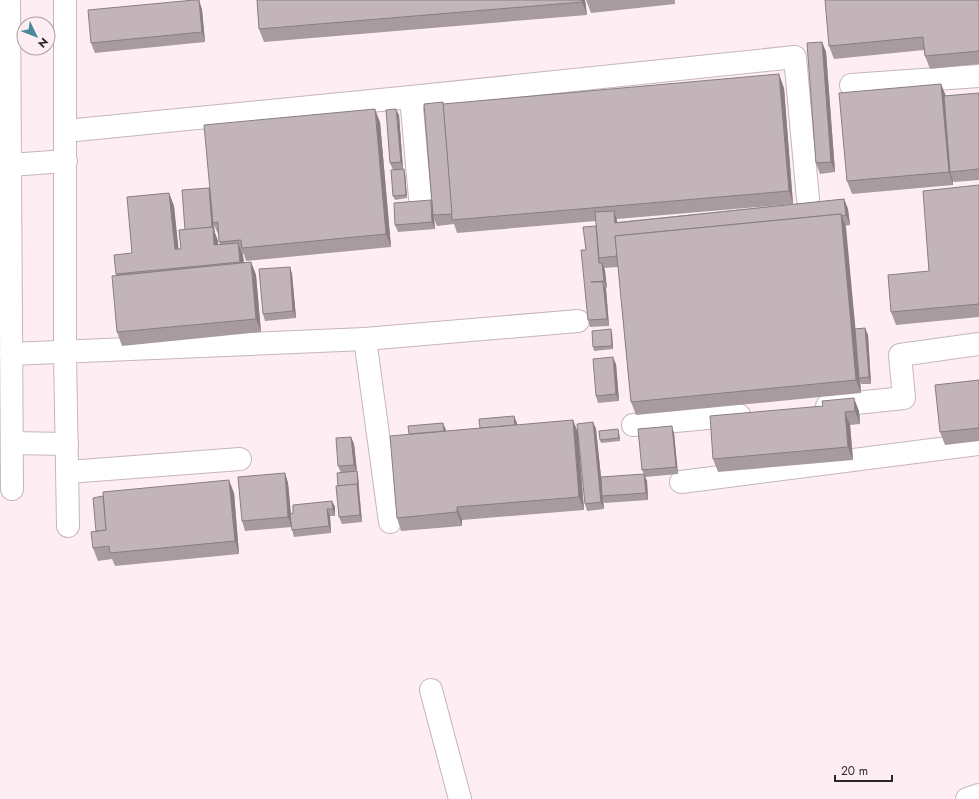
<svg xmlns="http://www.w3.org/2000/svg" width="979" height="799" font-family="Jost,sans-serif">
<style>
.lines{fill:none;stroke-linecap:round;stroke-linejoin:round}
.minor-casing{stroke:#c5b6bc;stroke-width:24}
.minor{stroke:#fff;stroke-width:22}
.wall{fill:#a89ba0;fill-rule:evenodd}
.shaded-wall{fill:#887e82}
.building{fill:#c3b4ba;stroke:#887e82}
</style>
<rect width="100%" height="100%" fill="#feeef4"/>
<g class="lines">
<defs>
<g id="minor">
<path d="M9,0l3,489"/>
<path d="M65,0v352l3,174"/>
<path d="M851,85l128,-9"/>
<path d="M411,97l9,101"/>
<path d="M66,131l345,-34 384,-40 13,142"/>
<path d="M10,165l56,-4"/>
<path d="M365,339l25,183"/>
<path d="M11,354l354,-15 213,-18"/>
<path d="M827,406l77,-8 -4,-43 79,-11"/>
<path d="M633,425l106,-10"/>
<path d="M12,443l55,1"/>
<path d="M68,472l172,-13"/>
<path d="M681,482l298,-38"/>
<path d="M431,690l29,109"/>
<path d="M967,799l12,-4"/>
</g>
</defs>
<use href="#minor" class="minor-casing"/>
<use href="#minor" class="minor"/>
</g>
<g class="wall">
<path d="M199,0l3,10 3,32 -110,11 -4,-10z"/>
<path d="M257,0h328l2,15 -323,27 -5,-13z"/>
<path d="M586,0h89v4l-84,9z"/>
<path d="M979,0v64l-49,5 -5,-13 -1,-6 -90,9 -5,-13z"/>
<path d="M822,42l4,10 9,120 -15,2 -4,-11z"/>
<path d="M941,84l5,12 33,-3v87l-25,2 -1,-2v5l-101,9 -5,-13z"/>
<path d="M784,88l9,116 -176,15v3l227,-23 4,10 2,16 -5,1 10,103 10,-1 3,7 3,49h-10l-1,-3 1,12 -225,22 -5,-13 -13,-135 -14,1 3,20h-1l3,38 -19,1 -2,-7 -2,-70 10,-22v-7l-139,12 -3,-9 -17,2 -3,-7 1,10 -37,3 -3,-7 37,-22 12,-99z"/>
<path d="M399,115l4,54h1l1,3 2,26 -12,2 -2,-4v-26l-3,-7z"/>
<path d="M380,122l11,125 -145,14 -2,-7h-1l1,8h7l5,13 5,57 -139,14 -5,-14 -1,-58 16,-21 37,-60 5,13 4,43h3l4,-19 24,-42 2,4zM214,225l5,11 1,9h-2v-4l-3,-8z"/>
<path d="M979,185v132l-83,8 -5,-13 38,-41z"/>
<path d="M290,267l2,7 4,44 -31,3 -2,-7z"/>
<path d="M612,333l1,16 -19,2 -1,-4z"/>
<path d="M616,364l3,37 -21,2 -2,-7z"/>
<path d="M979,380v61l-34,4 -5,-13z"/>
<path d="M823,406l36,5 1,13 -10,1 3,35 -135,12 -5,-13z"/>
<path d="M514,416l3,9 56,-5 5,13 6,77 -122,10v6l-61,5 -4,-13 12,-84 37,-4v1l34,-3z"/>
<path d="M593,422l3,7 5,48 43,-3 -2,-4 32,-37 4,41 -33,3 2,4 1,19 -44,3 -1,-4 1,10 -17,2 -2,-7z"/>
<path d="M619,433l1,8 -19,2 -1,-3z"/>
<path d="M351,437l3,7 3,27 1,4 4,47 -20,2 -3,-7 -1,-31 3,-13 -3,-7z"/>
<path d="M285,473l3,10 3,31 41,-13 3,6v9h-5l1,17 -37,4 -2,-7v-3l-47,4 -3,-10z"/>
<path d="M234,493l5,61 -124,12 -3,-7 -14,2 -5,-13 3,-17z"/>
</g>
<g class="shaded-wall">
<path d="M199,0l3,10 3,32 -3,-10z"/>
<path d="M582,0h3l2,15 -5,-13z"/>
<path d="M822,42l4,10 9,120 -4,-10z"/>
<path d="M779,74l5,14 9,116 -4,-13z"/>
<path d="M941,84l5,13 4,75 3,8v5l-4,-13z"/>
<path d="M375,109l5,13 11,125 -5,-13z"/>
<path d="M396,109l3,6 4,54 -2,-7z"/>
<path d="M404,169l1,3 2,26 -1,-3z"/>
<path d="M209,188l2,6 2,29 2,10 3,8 1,18 -5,-14z"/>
<path d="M169,193l5,13 6,56 -5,-13z"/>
<path d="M844,199l4,10 2,16 -4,-10z"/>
<path d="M431,200l3,7 -1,8 1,4 1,10 -3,-7z"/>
<path d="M614,211l3,10 2,12 -4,-10z"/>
<path d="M841,214l5,13 14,150 -1,1 1,3 1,12 -5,-13z"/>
<path d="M238,243l5,13 2,19 -5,-13z"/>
<path d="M251,262l5,13 5,57 -5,-13z"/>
<path d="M602,263l3,7 2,18 -3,-7z"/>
<path d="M290,267l2,7 4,44 -3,-7z"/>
<path d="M603,282l3,7 3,37 -2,-7z"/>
<path d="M865,328l3,7 3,49 -2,-7z"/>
<path d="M611,329l1,4 1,16 -1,-3z"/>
<path d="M613,357l3,7 3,37 -3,-7z"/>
<path d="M854,398l5,13 1,13 -5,-13z"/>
<path d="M845,412l5,13 3,35 -5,-13z"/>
<path d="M514,416l3,7 1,14 -3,-7z"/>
<path d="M573,420l5,13 6,77 -5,-13z"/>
<path d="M593,422l3,7 7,67h-1l1,3 1,10 -3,-7z"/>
<path d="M443,423l3,7 1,13 -2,-7z"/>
<path d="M672,426l2,7 4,41 -2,-7z"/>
<path d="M618,429l1,4 1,8 -1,-3z"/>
<path d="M351,437l3,7 3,28 -3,-7z"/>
<path d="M357,471l1,4 1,15 -1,-3z"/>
<path d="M285,473l3,10 4,44 -4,-10z"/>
<path d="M644,474l3,7 1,19 -2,-7z"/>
<path d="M229,480l5,13 5,61 -4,-13z"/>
<path d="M357,484l2,7 3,31 -2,-7z"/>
<path d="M332,501l3,6v9l-2,-7z"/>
<path d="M457,507l5,13v6l-5,-14z"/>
<path d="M327,509l3,7 1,17 -2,-7z"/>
</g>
<g class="building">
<path d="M194,0h5l3,32 -111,11 -3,-33z"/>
<path d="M257,0h325v2l-323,27z"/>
<path d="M825,0h154v51l-54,5 -2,-19 -94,9z"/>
<path d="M822,42l9,120 -15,1 -9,-120z"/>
<path d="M779,74l10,117 -337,29 -9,-116z"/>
<path d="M941,84l8,88 -102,9 -8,-88z"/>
<path d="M979,93v76l-29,3 -6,-76z"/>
<path d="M443,102l9,112 -19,1 -9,-111z"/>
<path d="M375,109l11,125 -144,14 -1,-8 -22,2 -1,-20 -5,1 -9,-98z"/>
<path d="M396,109l5,53 -11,1 -4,-53z"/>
<path d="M404,169l2,26 -13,1 -2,-26z"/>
<path d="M979,185v119l-88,8 -3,-37 41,-4 -6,-80z"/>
<path d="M209,188l3,39 -27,3 -3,-40z"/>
<path d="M169,193l6,56h6l-2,-19 34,-3 1,18 24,-2 2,19 -124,12 -2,-19 18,-2 -5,-56z"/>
<path d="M844,199l2,16 -4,1 -1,-2 -226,22 2,20 -18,2 -4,-46 19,-1 1,12z"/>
<path d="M431,200l1,22 -37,3 -1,-22z"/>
<path d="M841,214l15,166 -225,22 -16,-166z"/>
<path d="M596,226l3,37h3l2,18 -13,1h12l4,37 -19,1 -7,-70h5l-3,-23z"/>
<path d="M251,262l5,57 -139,13 -5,-56z"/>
<path d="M290,267l3,44 -30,3 -4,-45z"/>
<path d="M865,328l4,49 -10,1 -4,-49z"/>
<path d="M611,329l1,17 -19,1 -1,-16z"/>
<path d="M613,357l3,37 -20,2 -3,-37z"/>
<path d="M979,380v48l-39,4 -5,-47z"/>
<path d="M854,398l1,13 -10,1 3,35 -135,12 -3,-43 113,-10 -1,-5z"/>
<path d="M514,416l1,9 -35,3 -1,-9z"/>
<path d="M573,420l6,77 -122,10v5l-60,6 -7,-82z"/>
<path d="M593,422l8,80 -16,2 -8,-80z"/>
<path d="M443,423l1,8 -35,3 -1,-8z"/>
<path d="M672,426l4,41 -34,3 -4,-41z"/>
<path d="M618,429l1,9 -19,2 -1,-9z"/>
<path d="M351,437l3,28 -16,1 -2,-28z"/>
<path d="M357,471l1,16 -1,-3 -19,2 -1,-13z"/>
<path d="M285,473l3,44 -46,4 -4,-44z"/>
<path d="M644,474l2,19 -44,3 -1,-19z"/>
<path d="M229,480l6,61 -125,12 -1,-7 -16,2 -2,-16 15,-2 -3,-38z"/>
<path d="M357,484l3,31 -21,2 -3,-31z"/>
<path d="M103,496l3,34 -10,1 -3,-33z"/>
<path d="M332,501l1,8h-6l2,17 -37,4 -2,-16 3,-1v-8z"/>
</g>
<g transform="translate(36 36) rotate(133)"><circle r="19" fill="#feeef4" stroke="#aa9ea3"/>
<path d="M0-3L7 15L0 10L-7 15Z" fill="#478a99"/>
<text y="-6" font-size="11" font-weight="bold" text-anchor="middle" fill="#2c2629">N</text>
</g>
<path d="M835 775v6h57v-6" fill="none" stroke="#2c2629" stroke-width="2"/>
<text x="841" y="775" font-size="12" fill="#2c2629" stroke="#feeef4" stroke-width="3" paint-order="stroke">20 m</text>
</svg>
